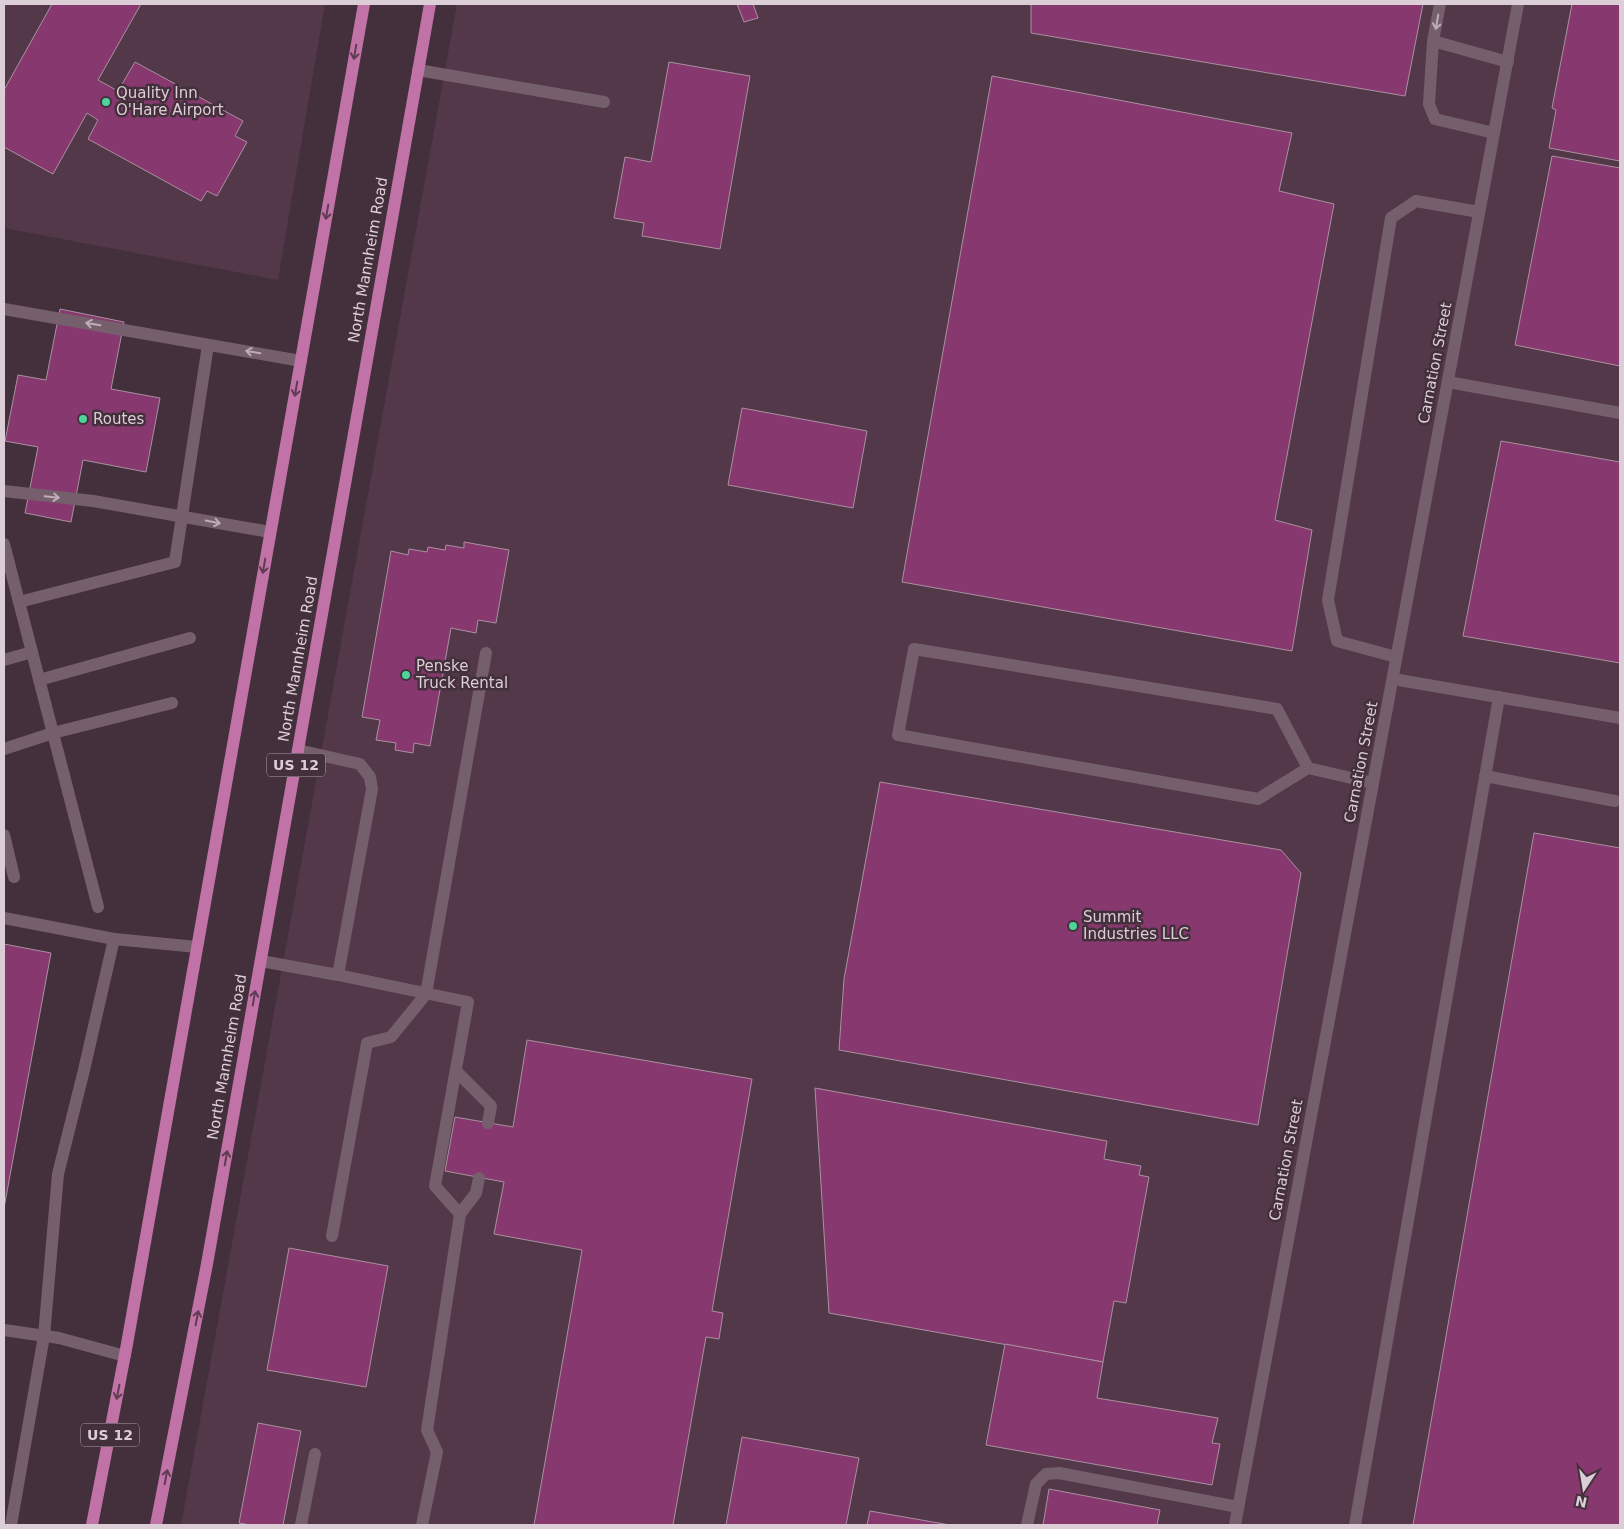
<svg xmlns="http://www.w3.org/2000/svg" width="1624" height="1529" font-family="'DejaVu Sans',sans-serif">
<style>
.built{fill:#523848}
.building{fill:#87396f;stroke:#a991a0}
.lines{fill:none;stroke-linecap:round;stroke-linejoin:round}
.service{stroke:#765f6d;stroke-width:12}
.minor{stroke:#765f6d;stroke-width:12}
.primary{stroke:#c172a6;stroke-width:12}
.oneway{stroke:#bdadb6}
.oneway2{stroke:#5d3d51}
.poi-dot{fill:#4ed39a;stroke:#44303c;stroke-width:2}
.labels{text-anchor:middle;dominant-baseline:central;stroke-width:5;stroke-linejoin:round;paint-order:stroke}
.shield{fill:#44303c;stroke:#ae9fa8;stroke-width:1}
.shield-label{font-size:14px;font-weight:bold;fill:#dcced6}
.poi-label{font-size:15px;fill:#dcced6;stroke:#44303c;text-anchor:start}
.street-label{font-size:15px;fill:#dcced6;stroke:#44303c}
</style>
<rect width="100%" height="100%" fill="#44303c"/>
<g class="built">
<path d="M4,4h321l-47,276 -274,-52z"/>
<path d="M457,4h1163v1521h-1439z"/>
</g>
<g class="building">
<path d="M52,4h89l-43,76 20,11 17,-29 108,59 -8,15 12,6 -30,54 -10,-5 -6,10 -113,-62 10,-19 -11,-7 -34,61 -49,-27v-57z"/>
<path d="M737,4h16l5,14 -14,4z"/>
<path d="M1031,4h392l-18,92 -374,-63z"/>
<path d="M1572,4h48v157l-71,-13 7,-38 -4,-2z"/>
<path d="M669,62l81,14 -30,173 -78,-13 2,-13 -30,-5 11,-61 26,5z"/>
<path d="M992,76l300,57 -13,58 55,13 -59,316 37,10 -20,121 -390,-69z"/>
<path d="M1552,156l68,12v198l-105,-21z"/>
<path d="M60,309l64,13 -13,67 49,9 -14,74 -63,-12 -12,62 -46,-9 13,-66 -33,-6 13,-66 28,5z"/>
<path d="M742,408l125,23 -14,77 -125,-23z"/>
<path d="M1501,441l119,21v201l-157,-27z"/>
<path d="M464,542l45,8 -13,73 -18,-3 -2,13 -25,-5 -21,118 -16,-3 -1,10 -18,-3 1,-7 -20,-3 4,-20 -18,-3 29,-166 17,4 1,-6 18,3 1,-5 17,3 1,-5 18,3z"/>
<path d="M880,782l401,68 20,23 -43,252 -419,-75 5,-71z"/>
<path d="M1534,833l86,15v677h-207z"/>
<path d="M4,944l47,9 -47,255z"/>
<path d="M527,1040l225,39 -40,232 11,2 -4,26 -13,-2 -33,188h-139l48,-275 -88,-16 10,-52 -59,-11 10,-54 58,10z"/>
<path d="M815,1088l292,53 -3,18 37,7 -2,9 10,2 -23,126 -12,-2 -11,61 -274,-49z"/>
<path d="M289,1248l99,18 -22,121 -99,-17z"/>
<path d="M1005,1344l98,18 -6,36 121,20 -6,25 8,1 -8,41 -226,-40z"/>
<path d="M258,1423l43,8 -18,94h-32l-12,-2z"/>
<path d="M742,1437l117,21 -13,67h-120z"/>
<path d="M1049,1489l111,21 -3,15h-114z"/>
<path d="M870,1511l80,14h-83z"/>
</g>
<g class="lines">
<g class="service">
<path d="M1440,4l-7,37 -4,63 6,15 59,14"/>
<path d="M1433,41l75,21"/>
<path d="M418,70l186,32"/>
<path d="M4,309l297,52"/>
<path d="M1448,382l172,31"/>
<path d="M4,491l89,10 177,31"/>
<path d="M4,544l94,363"/>
<path d="M19,602l156,-40 33,-217"/>
<path d="M1396,657l-59,-16 -9,-41 63,-382 25,-17 63,11"/>
<path d="M4,660l28,-8"/>
<path d="M1393,679l227,39"/>
<path d="M39,680l151,-42"/>
<path d="M4,749l49,-16 119,-30"/>
<path d="M298,750l62,14 10,13 2,12 -34,186"/>
<path d="M1308,768l-31,-59 -363,-60 -16,86 360,64 50,-31 65,15"/>
<path d="M1485,776l130,25"/>
<path d="M4,835l10,42"/>
<path d="M4,918l110,21 83,8"/>
<path d="M261,961l77,14 130,27 -33,184 25,28 -33,216 10,22 -15,73"/>
<path d="M456,1071l35,35 -3,17"/>
<path d="M460,1214l16,-21 3,-15"/>
<path d="M332,1236l35,-193 24,-6 35,-43 60,-341"/>
<path d="M4,1330l55,8 66,18"/>
<path d="M11,1525l33,-189 14,-162 26,-104 30,-131"/>
<path d="M301,1525l14,-71"/>
<path d="M1027,1525l9,-41 10,-10 13,-1 179,34"/>
<path d="M1355,1525l144,-828"/>
</g>
<path class="minor" d="M1235,1525l283,-1521"/>
<g class="primary">
<path d="M92,1525l35,-181 237,-1340"/>
<path d="M156,1525l51,-261 223,-1260"/>
</g>
</g>
<defs><path id="oneway-shaft" d="M-6 0H5M1.5-3L5.5 0L1.5 3" fill="none" stroke-width="1.6" stroke-linecap="round" stroke-linejoin="round" transform="scale(1.25)"/></defs>
<g class="oneway">
<use href="#oneway-shaft" transform="translate(1437 22) rotate(100)"/>
<use href="#oneway-shaft" transform="translate(93 324) rotate(-170)"/>
<use href="#oneway-shaft" transform="translate(253 352) rotate(-170)"/>
<use href="#oneway-shaft" transform="translate(52 497) rotate(6)"/>
<use href="#oneway-shaft" transform="translate(213 522) rotate(11)"/>
</g>
<g class="oneway2">
<use href="#oneway-shaft" transform="translate(355 52) rotate(100)"/>
<use href="#oneway-shaft" transform="translate(327 212) rotate(100)"/>
<use href="#oneway-shaft" transform="translate(296 389) rotate(100)"/>
<use href="#oneway-shaft" transform="translate(264 566) rotate(100)"/>
<use href="#oneway-shaft" transform="translate(254 998) rotate(-80)"/>
<use href="#oneway-shaft" transform="translate(226 1158) rotate(-80)"/>
<use href="#oneway-shaft" transform="translate(197 1318) rotate(-79)"/>
<use href="#oneway-shaft" transform="translate(118 1392) rotate(101)"/>
<use href="#oneway-shaft" transform="translate(166 1477) rotate(-79)"/>
</g>
<g class="poi-dot">
<circle cx="106" cy="102" r="5"/>
<circle cx="83" cy="419" r="5"/>
<circle cx="406" cy="675" r="5"/>
<circle cx="1073" cy="926" r="5"/>
</g>
<g class="labels">
<g class="shield">
<rect x="267" y="753.5" width="58" height="23" rx="4"/>
<rect x="81" y="1423.5" width="58" height="23" rx="4"/>
</g>
<g class="shield-label">
<text x="296" y="765">US 12</text>
<text x="110" y="1435">US 12</text>
</g>
<g class="poi-label">
<text x="116" y="93">Quality Inn<tspan x="116" dy="17">O'Hare Airport</tspan></text>
<text x="93" y="419">Routes</text>
<text x="416" y="666">Penske<tspan x="416" dy="17">Truck Rental</tspan></text>
<text x="1083" y="917">Summit<tspan x="1083" dy="17">Industries LLC</tspan></text>
</g>
<g class="street-label">
<text transform="translate(368 260) rotate(-80)">North Mannheim Road</text>
<text transform="translate(1435 363) rotate(-79)">Carnation Street</text>
<text transform="translate(298 659) rotate(-80)">North Mannheim Road</text>
<text transform="translate(1361 762) rotate(-79)">Carnation Street</text>
<text transform="translate(227 1057) rotate(-80)">North Mannheim Road</text>
<text transform="translate(1286 1160) rotate(-79)">Carnation Street</text>
</g>
</g>
<rect width="1624" height="1529" fill="none" stroke="#dcced6" stroke-width="10"/>
<g transform="translate(1584 1489) rotate(192)" stroke="#44303c" stroke-width="4" paint-order="stroke">
<path d="M0-4L9 19L0 12L-9 19Z" fill="#dcced6"/>
<text y="-8" font-size="14" font-weight="bold" text-anchor="middle" fill="#dcced6">N</text>
</g>
</svg>
